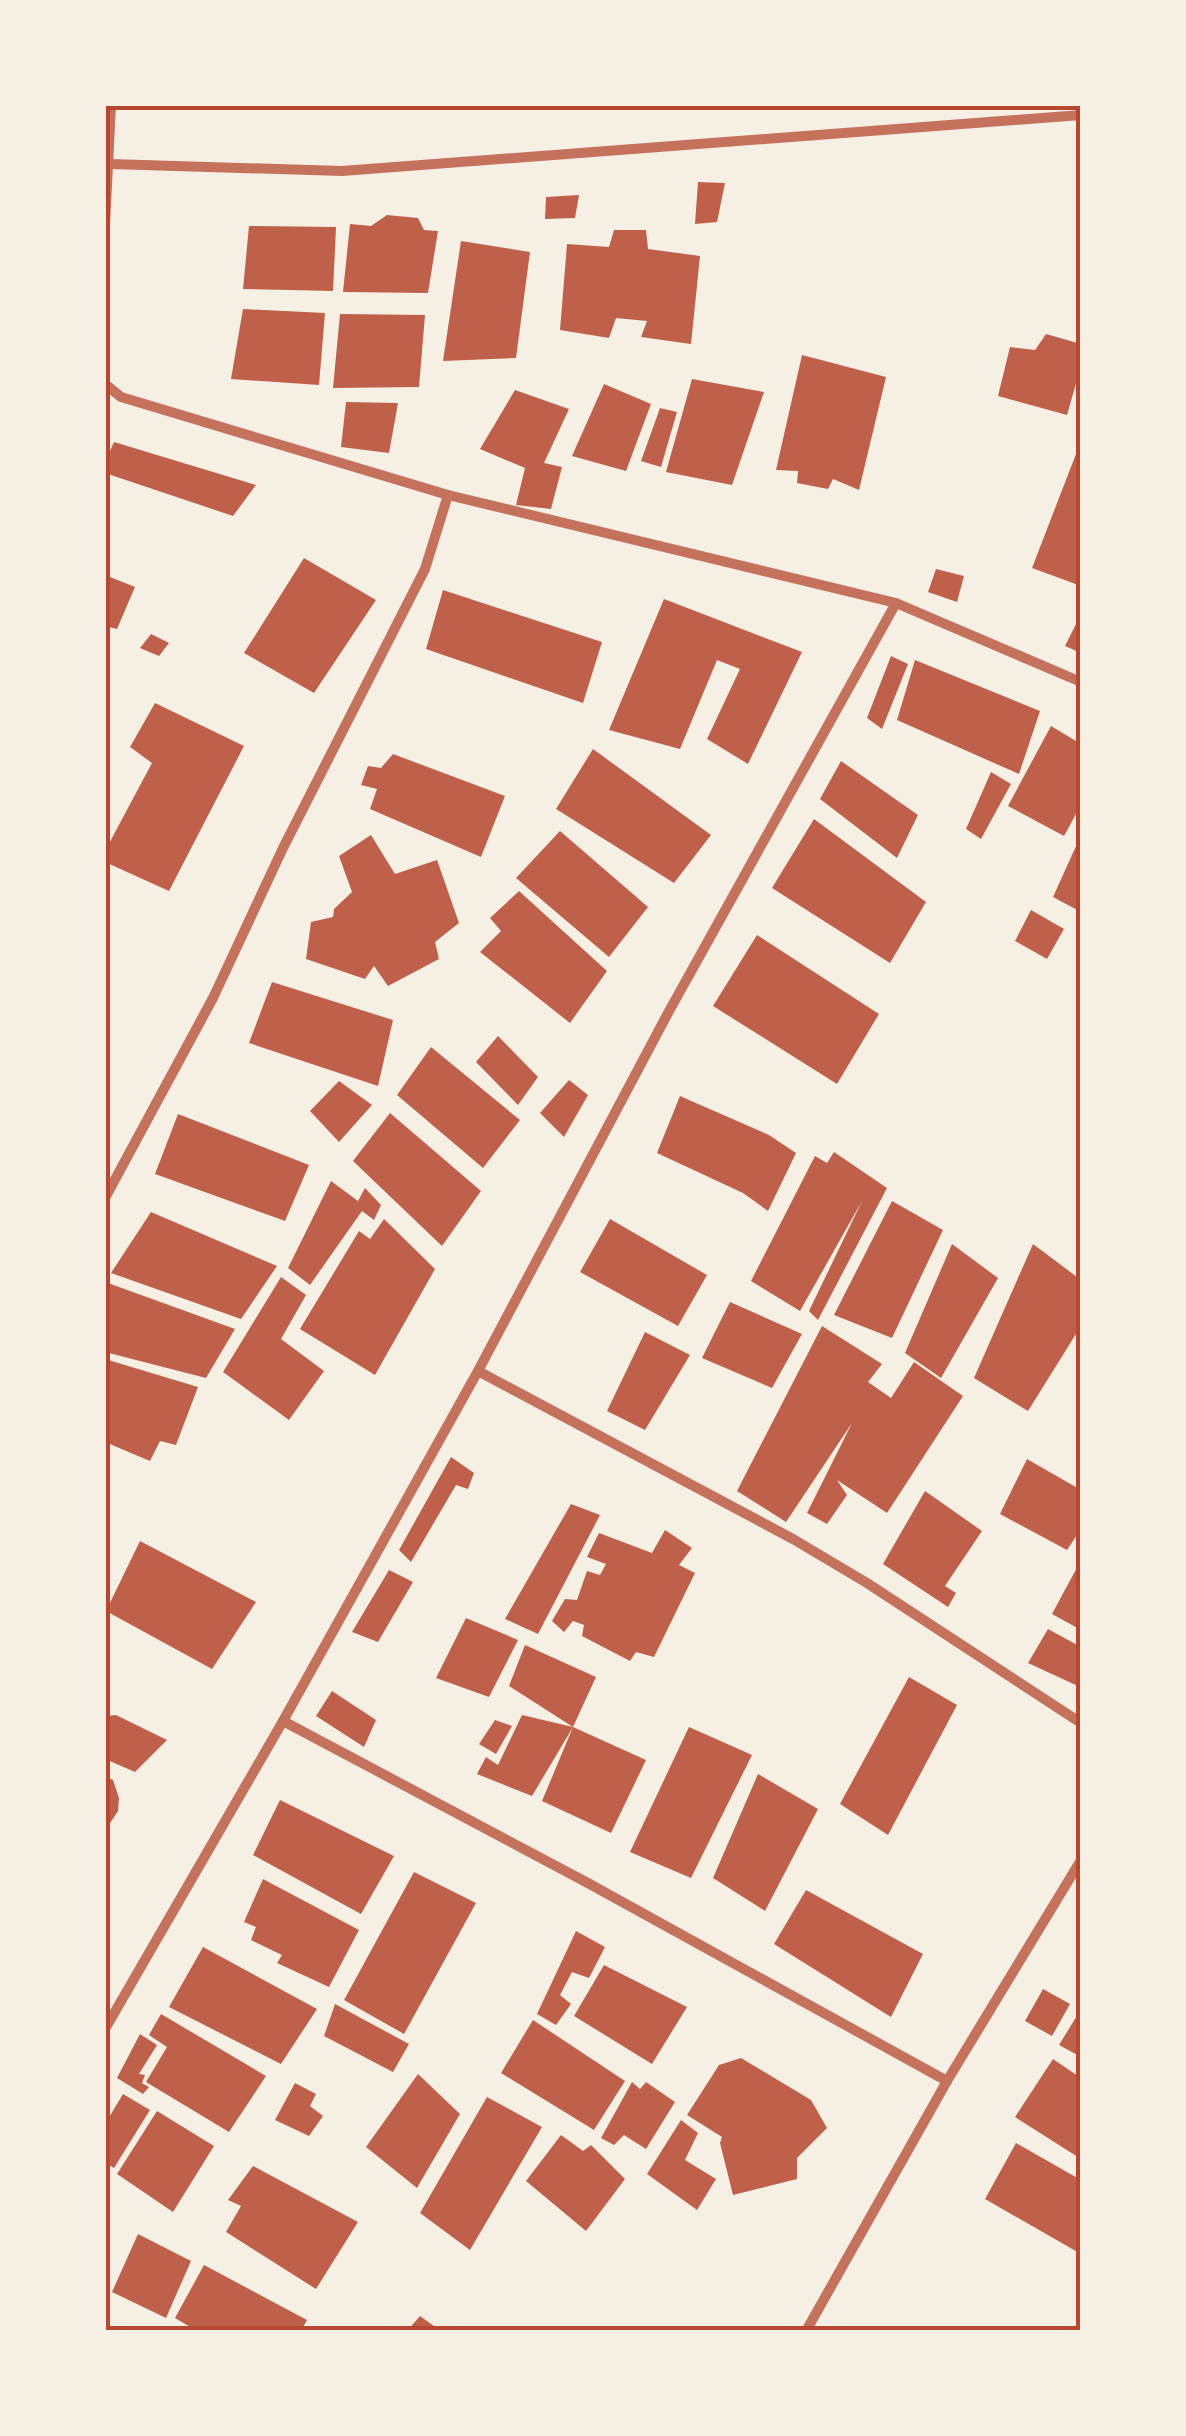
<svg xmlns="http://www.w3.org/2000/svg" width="1186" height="2436" font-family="'Fira Sans',sans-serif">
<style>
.building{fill:#bf614a}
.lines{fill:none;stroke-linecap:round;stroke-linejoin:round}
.minor{stroke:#c5725c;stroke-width:10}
.neatline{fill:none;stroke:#b5482f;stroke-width:4}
</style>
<rect width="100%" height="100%" fill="#f6efe4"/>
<g class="building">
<path d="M698,182l27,1 -8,39 -22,2z"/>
<path d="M579,195l-4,23 -30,1 1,-22z"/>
<path d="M387,215l31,3 6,12 14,1 -10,62 -85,-1 7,-68 21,2z"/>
<path d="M249,226l87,1 -3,64 -90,-2z"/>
<path d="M614,230h32l2,19 52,7 -9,88 -50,-7 6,-16 -31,-3 -7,20 -49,-8 7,-86 42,3z"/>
<path d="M461,241l69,11 -14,106 -73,3z"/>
<path d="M243,309l82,4 -6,72 -88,-6z"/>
<path d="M340,314l85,1 -6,72 -86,1z"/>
<path d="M1046,334l35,10v22l-14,49 -69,-19 12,-49 25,3z"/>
<path d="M802,355l84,22 -27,113 -26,-11 -5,10 -31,-6 1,-12 -22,-1z"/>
<path d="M692,379l72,13 -32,93 -66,-13z"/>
<path d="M604,384l47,20 -25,67 -54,-15z"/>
<path d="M515,390l54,19 -25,54 18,4 -11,42 -35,-4 9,-37 -45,-19z"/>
<path d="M346,402l52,1 -9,50 -48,-6z"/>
<path d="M660,408l17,4 -16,55 -20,-6z"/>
<path d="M1081,441v145l-49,-18z"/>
<path d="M114,442l142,43 -23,31 -128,-43v-11z"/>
<path d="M304,558l72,42 -62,93 -70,-40z"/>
<path d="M936,569l28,7 -7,26 -29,-10z"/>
<path d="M105,575l30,12 -18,42 -12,-3z"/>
<path d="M443,590l159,52 -19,61 -157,-54z"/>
<path d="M664,599l138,53 -54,112 -41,-25 33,-70 -23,-9 -37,89 -71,-19z"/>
<path d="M1076,624l5,2v27l-16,-7z"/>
<path d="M151,634l18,9 -10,13 -19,-8z"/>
<path d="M891,656l17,8 -26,65 -15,-11z"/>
<path d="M915,660l125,51 -21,63 -122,-54z"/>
<path d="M155,703l89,43 -75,145 -64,-29v-11l47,-88 -22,-16z"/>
<path d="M1051,726l30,18v61l-17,31 -56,-30z"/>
<path d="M593,749l118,86 -37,48 -118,-74z"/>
<path d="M393,754l112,42 -24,61 -111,-48 7,-20 -16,-4 7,-19 13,2z"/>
<path d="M841,761l77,54 -21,43 -77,-59z"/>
<path d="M991,772l20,12 -30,55 -15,-10z"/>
<path d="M814,819l112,83 -36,61 -118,-75z"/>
<path d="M560,831l88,76 -39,50 -93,-79z"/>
<path d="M371,835l24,39 42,-14 22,63 -24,19 4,17 -51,27 -14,-20 -9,13 -59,-20 5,-37 22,-5 1,-8 18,-17 -13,-36z"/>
<path d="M1081,835v77l-28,-15z"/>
<path d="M519,891l88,80 -37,52 -90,-71 21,-21 -11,-13z"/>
<path d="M1031,910l33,19 -17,30 -32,-18z"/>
<path d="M757,935l122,79 -42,70 -124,-78z"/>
<path d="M272,982l121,38 -15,66 -129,-43z"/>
<path d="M498,1036l40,41 -20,28 -42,-43z"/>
<path d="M431,1047l89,73 -37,48 -86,-73z"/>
<path d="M569,1080l19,15 -24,42 -24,-24z"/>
<path d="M339,1081l33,24 -33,37 -29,-31z"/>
<path d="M680,1096l89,39 27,18 -28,58 -25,-18 -86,-40z"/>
<path d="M390,1113l91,78 -39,55 -89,-85z"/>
<path d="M178,1114l131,51 -24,56 -130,-47z"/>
<path d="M834,1152l53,36 -69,132 -9,-9 53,-110 -62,110 -49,-30 64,-125 12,7z"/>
<path d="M331,1181l27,20 7,-13 16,17 -7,15 -12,-9 -52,74 -22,-17z"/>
<path d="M892,1201l51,29 -51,108 -58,-23z"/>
<path d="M151,1212l126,54 -36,53 -130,-46z"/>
<path d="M384,1219l51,50 -60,106 -75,-46 59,-98 11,8z"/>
<path d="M610,1219l97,56 -29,51 -98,-54z"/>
<path d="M952,1244l46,34 -57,100 -36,-25z"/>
<path d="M1033,1244l48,36v46l-53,85 -54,-33z"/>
<path d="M281,1277l25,18 -25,44 43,32 -35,49 -66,-48z"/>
<path d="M108,1283l127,46 -29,49 -101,-26v-60z"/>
<path d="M730,1302l72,32 -30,54 -70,-30z"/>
<path d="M822,1326l60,38 -14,18 23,16 23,-36 49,34 -76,117 -50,-33 10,15 -20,29 -20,-11 45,-90 -66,99 -49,-31z"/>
<path d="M645,1332l45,23 -45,75 -38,-19z"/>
<path d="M105,1359l93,28 -22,58 -16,-4 -10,20 -45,-19z"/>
<path d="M451,1457l23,16 -6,16 -12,-4 -45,77 -12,-12z"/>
<path d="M1027,1459l54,31v39l-14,21 -67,-36z"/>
<path d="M925,1491l57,40 -37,55 11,7 -8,14 -65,-43z"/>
<path d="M571,1504l29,11 -62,119 -33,-15z"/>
<path d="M665,1530l27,18 -13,17 16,8 -41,84 -18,-5 -6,9 -48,-25 2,-11 -11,-4 -9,11 -12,-11 13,-22 12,1 10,-29 13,4 6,-11 -19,-7 12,-24 53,20z"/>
<path d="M140,1541l116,61 -44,67 -106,-58z"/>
<path d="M1081,1560v70l-29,-16z"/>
<path d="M389,1570l24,12 -35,60 -26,-10z"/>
<path d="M466,1618l52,22 -29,57 -53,-19z"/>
<path d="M1048,1629l33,18 -1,40 -52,-24z"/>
<path d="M525,1645l71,32 -23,50 -64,-41z"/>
<path d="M909,1677l48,28 -69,130 -48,-31z"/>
<path d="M332,1691l44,29 -12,27 -48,-31z"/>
<path d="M116,1715l51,25 -32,32 -30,-13v-43z"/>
<path d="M522,1715l51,12 73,33 -35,73 -69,-32 31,-74 -41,69 -55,-22 9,-17 12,8z"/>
<path d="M495,1720l17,6 -16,28 -17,-10z"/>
<path d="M689,1727l63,28 -61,123 -61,-26z"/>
<path d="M758,1774l60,35 -53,102 -52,-33z"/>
<path d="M105,1776l8,4 6,18 -1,13 -13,20z"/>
<path d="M280,1800l114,56 -33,58 -108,-59z"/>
<path d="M414,1872l62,31 -72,131 -60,-34z"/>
<path d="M263,1879l96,51 -30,57 -52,-24 5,-8 -31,-15 5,-13 -12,-5z"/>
<path d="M806,1890l117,64 -32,63 -117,-73z"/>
<path d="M576,1931l29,16 -16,31 -17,-6 -12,23 11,9 -15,21 -19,-11z"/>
<path d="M203,1947l114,62 -36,55 -112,-57z"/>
<path d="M604,1965l83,42 -35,57 -78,-48z"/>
<path d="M1043,1989l27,15 -18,32 -27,-15z"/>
<path d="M335,2004l74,40 -16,28 -69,-36z"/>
<path d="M161,2014l105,62 -37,56 -83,-50 21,-35 -18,-12z"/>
<path d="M1078,2014l3,2v41l-22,-12z"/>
<path d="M533,2020l92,61 -31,49 -93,-57z"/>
<path d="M140,2034l17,11 -18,29 6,1 -3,8 7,4 -6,7 -26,-16z"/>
<path d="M741,2058l70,42 16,28 -30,30v21l-64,16 -13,-52 2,-6 -35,-22 32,-50z"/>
<path d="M1053,2059l28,19v81l-66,-42z"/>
<path d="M418,2074l42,40 -43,74 -51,-41z"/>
<path d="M632,2082l8,7 6,-7 29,20 -29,47 -22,-14 -10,10 -13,-7z"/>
<path d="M295,2083l21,11 -6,12 13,10 -14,20 -34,-16z"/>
<path d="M123,2094l27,16 -36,58 -9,-5v-39z"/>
<path d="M487,2097l55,30 -72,123 -50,-37z"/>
<path d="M157,2111l57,35 -41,66 -56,-38z"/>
<path d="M681,2120l17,13 -13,27 31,19 -19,31 -50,-36z"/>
<path d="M561,2135l22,16 8,-6 34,34 -39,52 -60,-50z"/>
<path d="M1016,2143l65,37v74l-96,-55z"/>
<path d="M253,2166l105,56 -42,67 -90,-57 15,-26 -13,-6z"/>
<path d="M138,2234l53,27 -25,57 -54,-26z"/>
<path d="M204,2265l103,55 -6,11h-104l-22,-13z"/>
<path d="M420,2316l21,15h-34z"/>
</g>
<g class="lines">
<g class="minor">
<path d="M110,164l232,7 739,-56"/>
<path d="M105,225l6,-120"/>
<path d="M105,384l16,13 327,98 448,108 185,79"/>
<path d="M105,1198l108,-200 70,-150 142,-279 23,-74"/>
<path d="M478,1371l315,168 74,44 214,140"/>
<path d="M283,1721l303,161 361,199"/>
<path d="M105,2029l178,-308 195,-350 190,-358 228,-410"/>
<path d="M806,2331l141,-250 134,-221"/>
</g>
</g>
<rect width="1186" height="2436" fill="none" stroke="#f6efe4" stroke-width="215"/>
<rect x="108" y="108" width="970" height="2220" class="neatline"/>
</svg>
